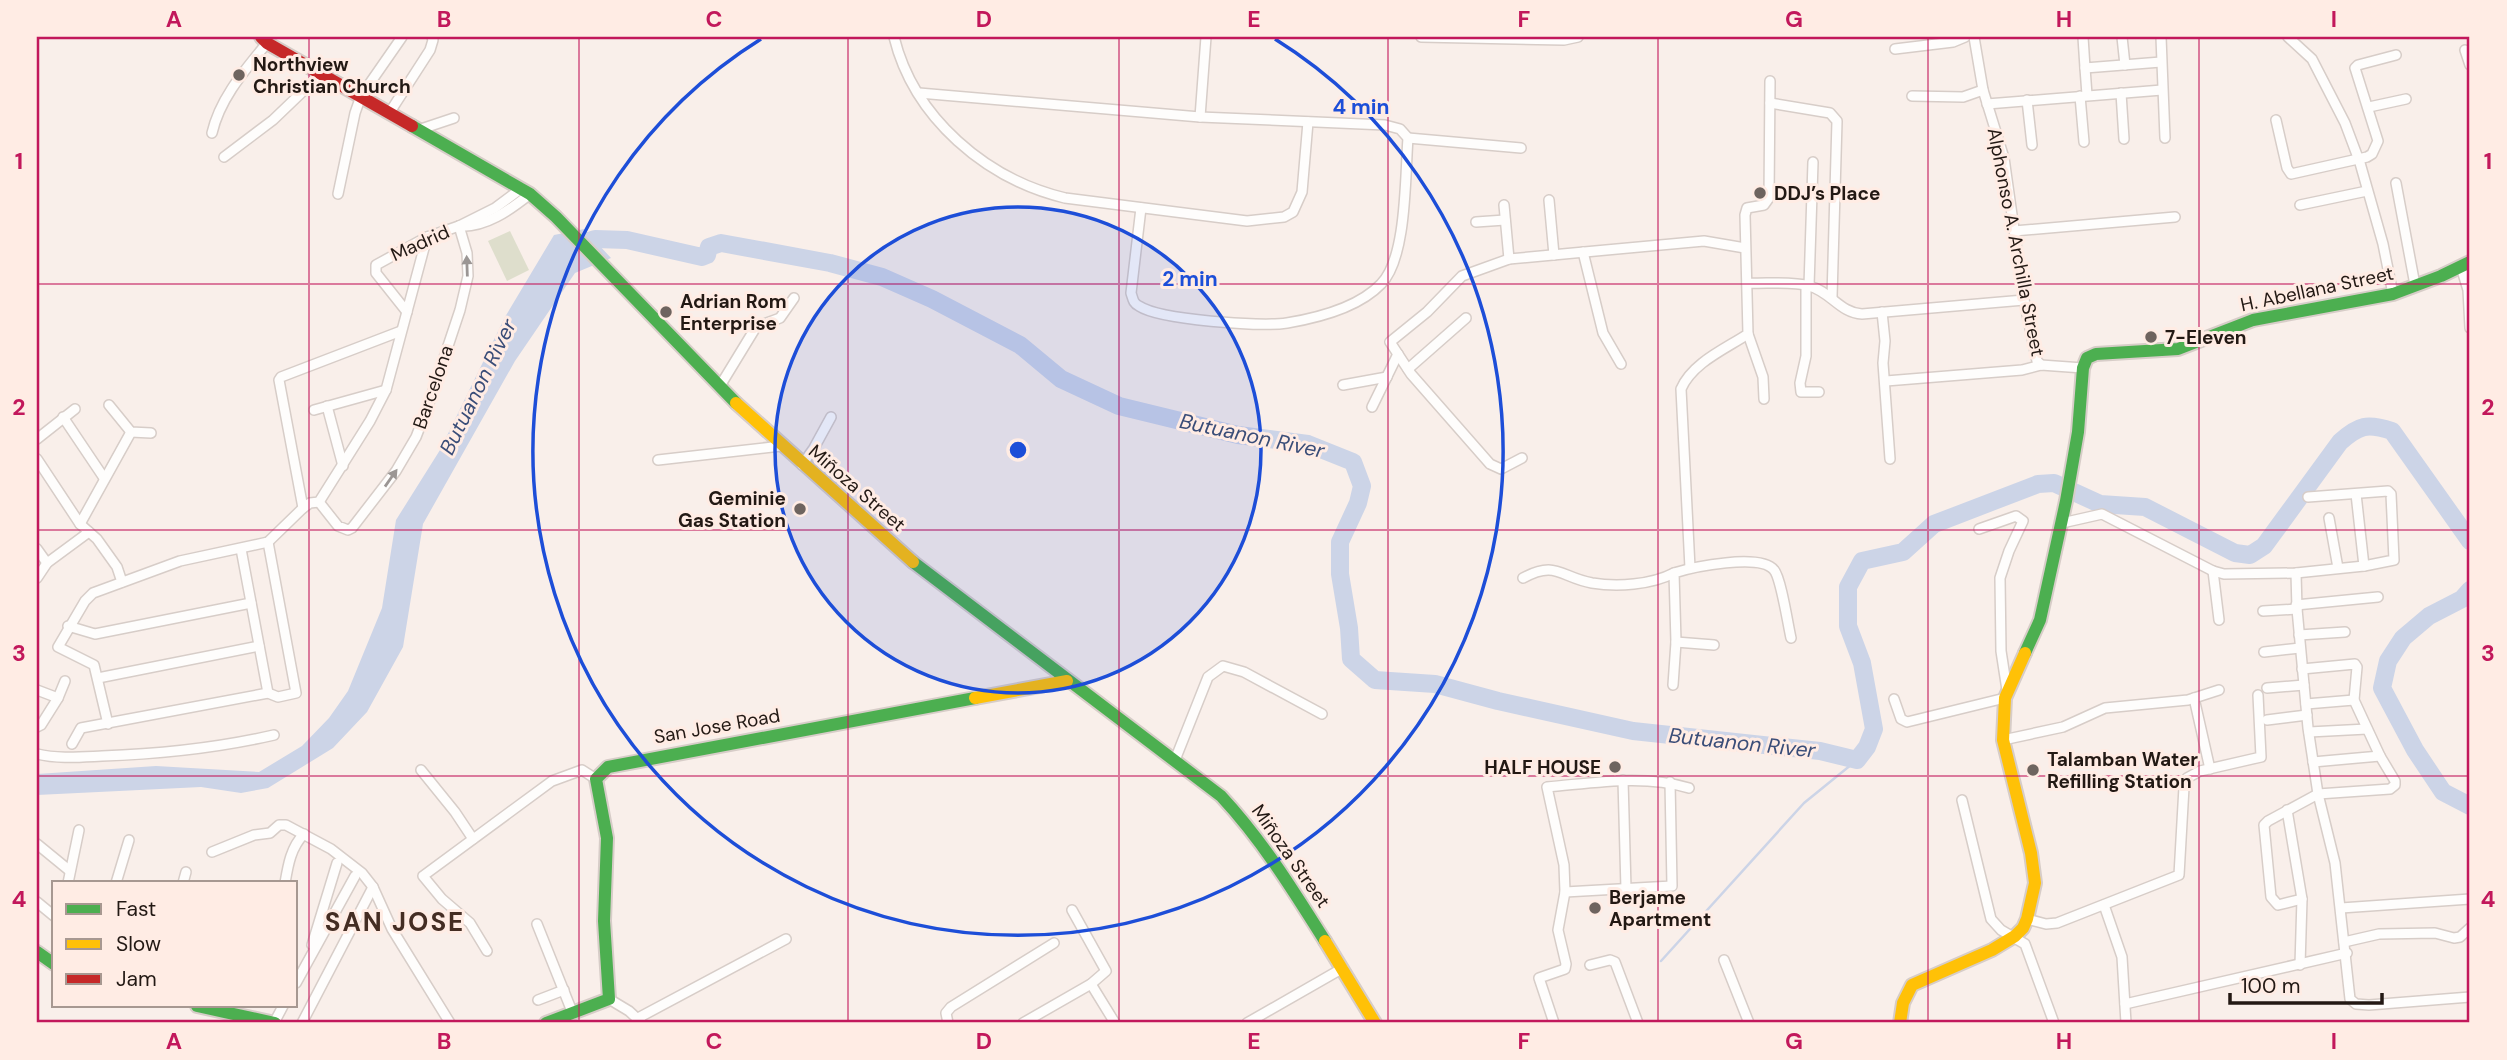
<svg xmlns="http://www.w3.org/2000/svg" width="2507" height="1060" font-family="'DM Sans',sans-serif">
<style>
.green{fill:#dedecc}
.water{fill:#ccd4e7}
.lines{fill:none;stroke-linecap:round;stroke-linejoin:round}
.stream{stroke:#ccd4e7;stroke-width:2.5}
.river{stroke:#ccd4e7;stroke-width:18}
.street-casing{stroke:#d7cdc8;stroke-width:12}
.fast-casing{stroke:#d7cdc8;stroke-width:16}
.slow-casing{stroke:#d7cdc8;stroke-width:16}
.jam-casing{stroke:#d7cdc8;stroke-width:16}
.street{stroke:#fefdfc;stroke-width:9}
.fast{stroke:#4caf50;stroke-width:12}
.slow{stroke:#ffc107;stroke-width:12}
.jam{stroke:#c62828;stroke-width:12}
.oneway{fill:#9b9694}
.grid{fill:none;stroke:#c2185b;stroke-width:2;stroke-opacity:0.55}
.ring{fill:none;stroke:#1d4ed8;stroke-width:3.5}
.poi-dot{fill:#6e645f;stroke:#ffece4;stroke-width:2.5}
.labels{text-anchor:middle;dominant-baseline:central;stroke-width:6;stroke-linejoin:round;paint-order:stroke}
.poi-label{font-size:19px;font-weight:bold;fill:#231914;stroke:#ffece4;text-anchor:start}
.street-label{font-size:19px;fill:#231914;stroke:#ffece4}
.water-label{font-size:21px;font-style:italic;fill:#3a4d78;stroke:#ffece4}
.district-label{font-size:26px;font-weight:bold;letter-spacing:2px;fill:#442d23;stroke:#ffece4}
.centre{fill:#1d4ed8;stroke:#ffece4;stroke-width:3.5}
.ring-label{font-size:21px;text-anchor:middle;font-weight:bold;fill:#1d4ed8;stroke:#ffece4;stroke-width:6;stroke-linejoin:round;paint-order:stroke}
.neatline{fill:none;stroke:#c2185b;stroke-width:2.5}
.grid-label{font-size:23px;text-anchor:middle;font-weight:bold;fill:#c2185b}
</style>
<rect width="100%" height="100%" fill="#f9efea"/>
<path class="green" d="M510,231l19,39 -22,11 -19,-40z"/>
<path class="water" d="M584,229l27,29 -36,15 -60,88 -92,163 -20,123 -36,65 -34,36 -65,40 -27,5 -40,-6 -164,8v-21l119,-8 103,6 43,-26 27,-28 19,-27 34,-83 14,-88 44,-70 65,-133 49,-82z"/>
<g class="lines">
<path class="stream" d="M1661,961l143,-158 53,-43"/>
<g class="river">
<path d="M573,246l22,-7 32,1 75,17 5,-2 2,-8 12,-4 109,20 52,14 50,22 88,46 41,34 58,27 119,29 70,9 45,18 9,24 -4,17 -18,39v32l9,54 2,31 24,21 60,4 63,17 135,30 187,20 37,9 10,-13 7,-18 -12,-66 -14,-37v-39l14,-26 41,-9 31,-28 104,-40 16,-1 46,21 45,3 90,46 15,2 14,-9 76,-104c19,-17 27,-19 52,-11l78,110"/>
<path d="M2470,590l-8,9 -33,17 -26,22 -15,23 -6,27 33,62 28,42 27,14"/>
</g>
<defs>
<g id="street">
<path d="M894,37c20,81 92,142 171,161l182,23 37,-4 9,-5 9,-20 6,-70"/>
<path d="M1421,37l143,3 14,-3"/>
<path d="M1974,37l9,53 21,68 20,142 13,61 4,4"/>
<path d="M2083,37l2,31 76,-6"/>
<path d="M2122,37l3,28"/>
<path d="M2161,37l4,101"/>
<path d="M2288,37l24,22 33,64 15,40 23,81 10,50"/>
<path d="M1895,49l58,-7 12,-5"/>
<path d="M2465,50l5,15"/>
<path d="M2085,68l2,27"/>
<path d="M919,93l281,24 185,8 15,4 8,9c-3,38 -1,120 -27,146 -22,23 -64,34 -94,39 -26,4 -127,-3 -148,-17 -6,-3 -6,-7 -8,-13l10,-85"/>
<path d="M2121,93l3,46"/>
<path d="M1912,96l51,1 20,-7"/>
<path d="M2080,96l4,46"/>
<path d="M2027,100l5,45"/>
<path d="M1770,103l60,10 7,8 -5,176"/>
<path d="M1987,104l175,-14"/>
<path d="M2369,107l37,-8"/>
<path d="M390,112l40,-62 3,-10 -1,-3"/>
<path d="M1200,117l6,-80"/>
<path d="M2276,120l11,48 4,6 76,-17 5,-3 6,-13 -23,-73 3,-3 38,-10"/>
<path d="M421,129l33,-11"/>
<path d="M212,133c8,-35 33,-63 55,-90"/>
<path d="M1408,138l113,10"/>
<path d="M224,157l49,-37 49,-47"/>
<path d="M2396,183l19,102"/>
<path d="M338,194l17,-81 6,-17 41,-59"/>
<path d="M1549,200l5,55"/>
<path d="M1504,205l5,54"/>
<path d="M2300,205l67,-14"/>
<path d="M1476,222l29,-2"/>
<path d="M459,226c26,2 51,-16 71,-32"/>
<path d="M2014,231l161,-14"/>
<path d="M1583,252l20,81 18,31"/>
<path d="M2461,267l7,23 2,38"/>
<path d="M1747,283c18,1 45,-2 62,3 21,5 31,27 53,28l162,-14"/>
<path d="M1806,286v70l-6,27 1,9h18"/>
<path d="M1809,286l4,-124"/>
<path d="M407,312l-31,-39v-8l51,-28 32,-11 36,-18 27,-20"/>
<path d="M1882,312l3,29 -2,22 7,96"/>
<path d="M1748,334l15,43 1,22"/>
<path d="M1408,369l58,-51"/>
<path d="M1886,381l136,-11 19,-5 42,3"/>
<path d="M1343,385l44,-8"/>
<path d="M720,386l36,-59 24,-9 14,-20"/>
<path d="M109,405l22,27 20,1"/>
<path d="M327,406l16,60"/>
<path d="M1372,407l26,-53"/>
<path d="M314,410l72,-20"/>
<path d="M63,417l41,61"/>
<path d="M37,439l38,-30"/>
<path d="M1522,458l-21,11 -11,-5 -79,-90 -21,-32 37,-30 35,-36 47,-17 195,-18 41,7"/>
<path d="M37,459l43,65 17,15 20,28 5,15"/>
<path d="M658,460l123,-14"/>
<path d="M802,465l12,-17 17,-31"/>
<path d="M2356,494l8,72"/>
<path d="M319,502l19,24 10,4 4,-2 44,-57 20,-34 12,-31 32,-96 8,-34 -1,-23 -8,-27"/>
<path d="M303,508l-24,-128 2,-3 120,-46"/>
<path d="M2329,518l9,50"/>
<path d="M2062,523l40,-9 111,57 11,3 72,-1 68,-7 30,-6 -3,-66 -3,-3 -80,6"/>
<path d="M80,524l51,-92"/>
<path d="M1979,529l37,-13 7,5 -14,30 -9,27 1,73 6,39"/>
<path d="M37,549l10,14"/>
<path d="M241,549l27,144"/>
<path d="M1690,568l-9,-179c11,-26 44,-40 67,-55l-3,-119 2,-7 17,-3 5,-7 1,-117"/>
<path d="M2213,571l6,49"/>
<path d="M2296,573l1,36 11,119 10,66 17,69 15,136 6,5 13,1 101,-8"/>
<path d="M37,578l10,-15 42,-31"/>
<path d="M1523,578c33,-18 37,-1 69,5 25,4 59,2 82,-10"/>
<path d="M2296,605l82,-8"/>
<path d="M2263,611l34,-2"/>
<path d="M68,626l27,8 156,-31"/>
<path d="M2299,635l46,-3"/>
<path d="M1676,642l38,3"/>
<path d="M2264,652l36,-4"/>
<path d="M98,678l161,-32"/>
<path d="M1673,685l3,-43 -2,-69c19,-6 86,-20 100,-3 7,8 14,55 17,68"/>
<path d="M2267,688l37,-3"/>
<path d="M37,690l21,8"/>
<path d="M2194,698l16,71"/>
<path d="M1894,699l7,20 6,3 98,-24"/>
<path d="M2306,704l48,-4"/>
<path d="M2267,720l40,-5"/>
<path d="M108,724l-14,-59 -36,-18 27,-46 8,-8 87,-32 88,-19 35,-34 7,-5 9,-1 51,-81 16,-31 41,-153"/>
<path d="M37,727l4,-2 17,-27 7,-17"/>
<path d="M2309,732l58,-3"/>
<path d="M2003,740l60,-13 42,-19 83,-8 31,-10"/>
<path d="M72,744l9,-16 187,-35 10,4 18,-4 -28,-151"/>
<path d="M37,754c21,5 43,3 65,2 58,-2 115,-8 172,-21"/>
<path d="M1175,760l33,-83 15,-11 21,6 78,42"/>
<path d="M2313,762l67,-6"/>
<path d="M421,770l34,42 18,27"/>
<path d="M1623,780l3,109"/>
<path d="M1962,800l29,119 10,11 24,14 29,79"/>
<path d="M2287,810l15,89 -2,66"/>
<path d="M37,844l33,27"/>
<path d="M212,852l42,-17 16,-2 9,-8h7l45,24 31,24 11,14 19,42 58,94"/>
<path d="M68,883l11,-53"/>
<path d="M116,883l13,-43"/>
<path d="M183,883l3,-11"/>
<path d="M285,883c3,-18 6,-36 19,-49"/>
<path d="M1565,892l107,-6 -2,-104"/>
<path d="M2302,899l-24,6 -7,-8 -7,-72 4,-4 50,-27 72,-5 5,-4v-4l-15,-25 -26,-56 3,-33 -2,-3 -53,5"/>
<path d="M37,902l17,14"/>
<path d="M2104,905l18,52 4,66"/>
<path d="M2341,908l129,-9"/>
<path d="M2027,919l19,5 11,-1 122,-48 5,-88 3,-9 13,-7 61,-14 -3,-62"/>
<path d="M537,924l36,90"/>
<path d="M2344,942l35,-8 56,-1 19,5 6,-1 10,-9"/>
<path d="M312,945l25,-82"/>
<path d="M487,951l-17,-28 -28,-24 -19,-23 129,-95 30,-11 14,9"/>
<path d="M1724,960l25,63"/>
<path d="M1590,965l20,-5 5,2 23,61"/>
<path d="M296,983l59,-107"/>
<path d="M1091,984l24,39"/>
<path d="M609,999l20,12 13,12"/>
<path d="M538,1000l26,-10"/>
<path d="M2125,1004l222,-51"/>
<path d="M638,1018l148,-79"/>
<path d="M274,1023l9,-17"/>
<path d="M302,1023l71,-136"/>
<path d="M948,1023l-2,-10 5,-6 103,-64"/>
<path d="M1023,1023l68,-39 15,-13 -34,-61"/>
<path d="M1247,1023l96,-55"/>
<path d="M1554,1023l-15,-45 26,-9 1,-5 -8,-34 7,-38 -1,-27 -17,-78c47,-4 96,-13 142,1"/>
</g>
<g id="fast">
<path d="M412,126l118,68 26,23 180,186"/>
<path d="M913,562l308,234c41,44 72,94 104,145"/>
<path d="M2025,653l15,-33 26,-119 12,-69 5,-64 4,-10 9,-4 82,-5 75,-29 140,-26 48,-18 29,-14"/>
<path d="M37,952l17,12"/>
<path d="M197,1006l78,17"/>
<path d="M546,1023l63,-24 -5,-78 3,-83 -11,-59 12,-12 367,-69"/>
</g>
<g id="slow">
<path d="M736,403l177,159"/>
<path d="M975,698l92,-17"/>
<path d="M1325,941l50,82"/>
<path d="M1900,1023l3,-20 9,-18 80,-35 23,-14 8,-8 4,-9 8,-36 -4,-30 -28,-113 2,-42 20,-45"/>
</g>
<path id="jam" d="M261,37l6,6 145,83"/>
</defs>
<use href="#street" class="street-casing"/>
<use href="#fast" class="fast-casing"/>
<use href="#slow" class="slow-casing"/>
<use href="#jam" class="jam-casing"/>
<use href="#street" class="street"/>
<use href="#fast" class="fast"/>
<use href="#slow" class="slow"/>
<use href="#jam" class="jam"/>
</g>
<defs><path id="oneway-solid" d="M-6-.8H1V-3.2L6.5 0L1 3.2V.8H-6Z" transform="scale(1.75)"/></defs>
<g class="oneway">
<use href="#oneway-solid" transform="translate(467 266) rotate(-92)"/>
<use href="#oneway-solid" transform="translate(391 478) rotate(-55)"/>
</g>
<path class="grid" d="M309,37v986M579,37v986M848,37v986M1119,37v986M1388,37v986M1658,37v986M1928,37v986M2199,37v986M37,284h2433M37,530h2433M37,776h2433"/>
<circle cx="1018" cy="450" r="243" fill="#1d4ed8" fill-opacity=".12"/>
<g class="ring">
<circle cx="1018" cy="450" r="243"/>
<path d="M1275 39A485 485 0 1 1 761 39"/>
</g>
<g class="poi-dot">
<circle cx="239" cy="75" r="7"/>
<circle cx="1760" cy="193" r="7"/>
<circle cx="666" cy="312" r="7"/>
<circle cx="2151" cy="337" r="7"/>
<circle cx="800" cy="509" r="7"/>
<circle cx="1615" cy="767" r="7"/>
<circle cx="2033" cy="770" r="7"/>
<circle cx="1595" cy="908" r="7"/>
</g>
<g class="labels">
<g class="poi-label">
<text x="253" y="64">Northview<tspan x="253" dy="22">Christian Church</tspan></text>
<text x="1774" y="193">DDJ’s Place</text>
<text x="680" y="301">Adrian Rom<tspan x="680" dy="22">Enterprise</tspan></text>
<text x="2165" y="337">7-Eleven</text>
<text x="786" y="498" text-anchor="end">Geminie<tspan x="786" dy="22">Gas Station</tspan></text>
<text x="2047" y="759">Talamban Water<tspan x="2047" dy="22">Refilling Station</tspan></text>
<text x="1601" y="767" text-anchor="end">HALF HOUSE</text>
<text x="1609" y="897">Berjame<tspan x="1609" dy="22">Apartment</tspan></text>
</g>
<g class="street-label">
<text transform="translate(2016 242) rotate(79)">Alphonso A. Archilla Street</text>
<text transform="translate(420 243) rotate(-24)">Madrid</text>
<text transform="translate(2317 289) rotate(-12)">H. Abellana Street</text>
<text transform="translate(433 387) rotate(-71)">Barcelona</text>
<text transform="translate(857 488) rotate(41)">Miñoza Street</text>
<text transform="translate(717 726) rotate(-10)">San Jose Road</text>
<text transform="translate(1291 856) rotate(55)">Miñoza Street</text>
</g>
<g class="water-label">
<text transform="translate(478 387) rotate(-64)">Butuanon River</text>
<text transform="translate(1252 436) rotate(12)">Butuanon River</text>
<text transform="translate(1742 743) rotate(6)">Butuanon River</text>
</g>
<g class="district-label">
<text x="395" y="922">SAN JOSE</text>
</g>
</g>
<circle cx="1018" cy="450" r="10" class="centre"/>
<g class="ring-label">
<text x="1361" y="114">4 min</text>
<text x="1190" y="286">2 min</text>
</g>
<rect width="2507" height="1060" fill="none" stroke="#ffece4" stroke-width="77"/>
<rect x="52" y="881" width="245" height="126" fill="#ffece4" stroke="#a79891" stroke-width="2"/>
<rect x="66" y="904" width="35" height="10" fill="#4caf50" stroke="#a79891" stroke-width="2"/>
<text x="116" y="916" font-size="21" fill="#231914">Fast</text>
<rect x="66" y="939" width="35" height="10" fill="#ffc107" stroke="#a79891" stroke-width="2"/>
<text x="116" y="951" font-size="21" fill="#231914">Slow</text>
<rect x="66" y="974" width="35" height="10" fill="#c62828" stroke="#a79891" stroke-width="2"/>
<text x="116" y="986" font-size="21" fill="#231914">Jam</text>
<path d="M2230 993v10h152v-10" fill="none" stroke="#231914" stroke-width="3.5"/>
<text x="2241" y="993" font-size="21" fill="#231914" stroke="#ffece4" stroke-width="5" paint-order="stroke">100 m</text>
<rect x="38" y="38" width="2430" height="983" class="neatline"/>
<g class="grid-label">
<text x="174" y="27">A</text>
<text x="444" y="27">B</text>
<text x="714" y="27">C</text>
<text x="984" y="27">D</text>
<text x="1254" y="27">E</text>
<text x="1524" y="27">F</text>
<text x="1794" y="27">G</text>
<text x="2064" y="27">H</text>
<text x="2334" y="27">I</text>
<text x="19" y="169">1</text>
<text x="2488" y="169">1</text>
<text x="19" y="415">2</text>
<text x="2488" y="415">2</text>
<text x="19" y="661">3</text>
<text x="2488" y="661">3</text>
<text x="19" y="907">4</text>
<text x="2488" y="907">4</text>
<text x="174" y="1049">A</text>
<text x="444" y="1049">B</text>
<text x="714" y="1049">C</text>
<text x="984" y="1049">D</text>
<text x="1254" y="1049">E</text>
<text x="1524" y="1049">F</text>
<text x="1794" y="1049">G</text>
<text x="2064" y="1049">H</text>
<text x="2334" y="1049">I</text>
</g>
</svg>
